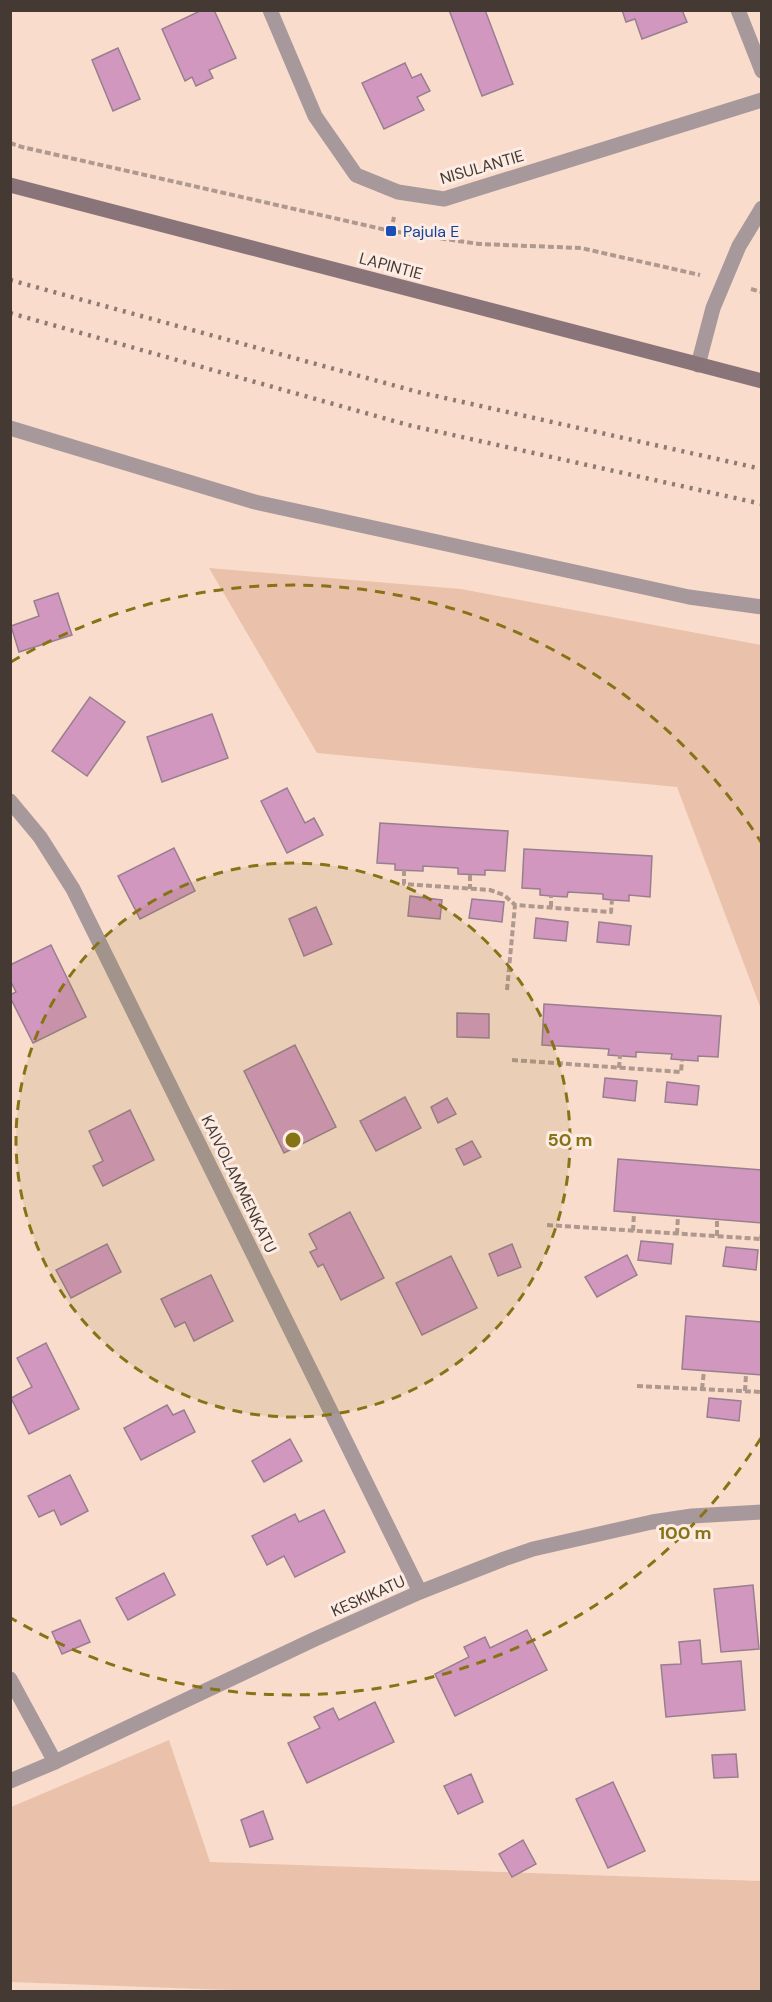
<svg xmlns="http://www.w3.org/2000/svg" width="772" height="2002" font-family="'DM Sans',sans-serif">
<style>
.green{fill:#eac2ab}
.building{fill:#d297be;stroke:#987f8f;stroke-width:1.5}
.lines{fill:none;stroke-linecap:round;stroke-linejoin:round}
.path{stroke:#af998e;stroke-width:4;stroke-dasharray:6 3;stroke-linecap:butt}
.service{stroke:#a7999b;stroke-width:15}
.minor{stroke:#a7999b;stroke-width:15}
.tertiary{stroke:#a7999b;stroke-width:15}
.secondary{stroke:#897579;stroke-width:15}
.rail{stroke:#8d7b71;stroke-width:4.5;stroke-dasharray:3 6;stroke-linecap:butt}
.ring{fill:none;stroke:#867315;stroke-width:3;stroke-dasharray:10 8}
.transit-dot{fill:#1a4fb4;stroke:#fdece3;stroke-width:2}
.labels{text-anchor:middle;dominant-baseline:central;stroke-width:6;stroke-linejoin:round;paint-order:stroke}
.street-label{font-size:16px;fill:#443933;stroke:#fdece3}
.transit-label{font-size:16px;fill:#164399;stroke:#fdece3;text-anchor:start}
.centre{fill:#867315;stroke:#fdece3;stroke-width:3}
.ring-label{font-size:18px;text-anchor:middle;font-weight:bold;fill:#867315;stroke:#fdece3;stroke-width:6;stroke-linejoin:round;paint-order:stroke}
</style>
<rect width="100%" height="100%" fill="#f9dccc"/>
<g class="green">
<path d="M209,568l252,21 300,56v364l-84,-222 -360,-34z"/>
<path d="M169,1740l41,122 551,19v110l-481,1 -269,-10v-175z"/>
</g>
<g class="building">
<path d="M202,10h12l22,48 -27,12 4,8 -17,8 -4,-9 -7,4 -23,-52z"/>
<path d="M449,10h36l28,74 -31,12z"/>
<path d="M622,10h60l5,12 -45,17 -7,-20 -9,3z"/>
<path d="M118,48l22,51 -27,12 -21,-51z"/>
<path d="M405,63l7,15 9,-4 9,17 -13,6 7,13 -40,19 -22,-46z"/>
<path d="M58,593l14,42 -53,17 -8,-26 28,-10 -5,-15z"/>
<path d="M90,697l35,25 -38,54 -35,-25z"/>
<path d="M212,714l16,44 -66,24 -15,-45z"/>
<path d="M287,788l18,35 9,-5 9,17 -36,18 -26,-52z"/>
<path d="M380,823l128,8 -3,40 -20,-1v5l-27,-1v-6l-35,-2v5l-28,-1v-6l-18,-1z"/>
<path d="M174,848l21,43 -55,28 -22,-43z"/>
<path d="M524,849l128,7 -2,41 -21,-2v6l-17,-1 -9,-1v-5l-35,-2 -1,5 -16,-1 -11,-1v-6l-18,-1z"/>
<path d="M410,896l32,4 -2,19 -32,-3z"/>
<path d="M472,899l32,3 -2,20 -33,-4z"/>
<path d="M316,907l16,37 -28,12 -15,-37z"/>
<path d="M536,918l32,4 -2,19 -32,-3z"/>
<path d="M599,922l32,4 -2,19 -32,-3z"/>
<path d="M51,945l35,72 -53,26 -23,-46v-2l6,-3 -6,-12v-15z"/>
<path d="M544,1004l177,12 -3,41 -20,-1v5l-27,-2 1,-5 -36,-2v5l-28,-2 1,-6 -67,-4z"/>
<path d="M457,1013l32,1v24l-32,-1z"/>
<path d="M295,1045l41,82 -52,26 -40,-82z"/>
<path d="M605,1078l32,3 -2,20 -32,-4z"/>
<path d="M667,1082l32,4 -2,19 -32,-3z"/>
<path d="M405,1097l16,31 -45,23 -16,-30z"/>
<path d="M447,1098l9,16 -18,9 -7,-16z"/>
<path d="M130,1110l24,50 -51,26 -10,-20 10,-5 -14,-30z"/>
<path d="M472,1141l9,16 -17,8 -8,-16z"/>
<path d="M618,1159l144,11v53l-148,-12z"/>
<path d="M350,1212l34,66 -43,22 -18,-36 -5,3 -8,-15 7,-3 -8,-15z"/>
<path d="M641,1241l32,3 -2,20 -33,-4z"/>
<path d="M107,1244l14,28 -50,26 -15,-28z"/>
<path d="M512,1244l9,23 -23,9 -9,-22z"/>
<path d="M726,1247l32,3 -2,20 -33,-4z"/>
<path d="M627,1255l10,20 -40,22 -12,-20z"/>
<path d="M451,1256l26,52 -55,27 -26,-52z"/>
<path d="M211,1275l22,46 -39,20 -9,-19 -10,5 -14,-28z"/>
<path d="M686,1316l76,6v53l-80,-6z"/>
<path d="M46,1343l33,66 -50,25 -18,-36 21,-11 -15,-29z"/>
<path d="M709,1398l32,3 -2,20 -32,-4z"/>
<path d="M167,1405l6,10 11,-5 11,22 -54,28 -17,-32z"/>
<path d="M290,1439l12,22 -38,21 -12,-21z"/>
<path d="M70,1475l18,36 -27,14 -7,-15 -15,7 -11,-21z"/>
<path d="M324,1510l21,42 -50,25 -11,-21 -17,9 -15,-29 43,-22 4,8z"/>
<path d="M164,1573l11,22 -47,25 -12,-22z"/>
<path d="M753,1585l6,64 -38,3 -7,-63z"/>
<path d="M80,1620l10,22 -28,12 -10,-22z"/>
<path d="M527,1630l20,40 -92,46 -20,-42 34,-17 -5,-10 21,-10 5,11z"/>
<path d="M700,1640l2,24 39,-3 4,49 -79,7 -5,-52 20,-1 -2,-22z"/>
<path d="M375,1702l19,40 -87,41 -19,-40 32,-15 -6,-11 19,-9 6,12z"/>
<path d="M736,1754l2,23 -24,1 -2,-23z"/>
<path d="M471,1774l12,28 -25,12 -14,-28z"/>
<path d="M613,1782l32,69 -37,17 -32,-69z"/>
<path d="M263,1811l10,28 -23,8 -9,-27z"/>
<path d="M523,1840l13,24 -24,13 -13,-23z"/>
</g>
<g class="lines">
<g class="path">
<path d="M10,143l12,4 369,84 88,13 102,4 119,27"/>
<path d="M391,231l3,-14"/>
<path d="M751,289l11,3"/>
<path d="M404,870v14l86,6 14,5 11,10"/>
<path d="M470,875v14"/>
<path d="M551,907v-11"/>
<path d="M507,990l8,-85 96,7 1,-12"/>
<path d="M512,1060l169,12 1,-12"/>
<path d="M619,1068l1,-13"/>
<path d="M547,1225l214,14 1,-6"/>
<path d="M633,1231l1,-18"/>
<path d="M677,1234l1,-18"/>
<path d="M717,1236v-17"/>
<path d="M637,1386l125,6"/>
<path d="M702,1389l2,-18"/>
<path d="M745,1391l1,-17"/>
</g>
<path class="service" d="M10,428l245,74 434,95 73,10"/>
<g class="minor">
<path d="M270,10l45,106 41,59 42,17 46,7 318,-99"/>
<path d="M738,10l24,61"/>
<path d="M10,801l30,36 33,52 347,703"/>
<path d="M10,1679l45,83"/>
<path d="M10,1781l45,-19 260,-123 105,-47 84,-33 29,-10 119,-27 40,-6 70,-4"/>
</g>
<path class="tertiary" d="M698,365l15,-57 26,-62 23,-38"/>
<path class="secondary" d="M10,185l752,196"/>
<g class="rail">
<path d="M10,280l408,112 344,77"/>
<path d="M10,313l398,112 354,79"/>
</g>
</g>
<circle cx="293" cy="1140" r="277" fill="#867315" fill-opacity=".12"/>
<g class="ring">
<circle cx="293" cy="1140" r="277"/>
<path d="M761 1438A555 555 0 0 1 11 1618M11 662A555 555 0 0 1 761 842"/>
</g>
<rect class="transit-dot" x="385" y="225" width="12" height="12" rx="3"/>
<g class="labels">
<g class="street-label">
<text transform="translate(482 167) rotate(-16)">NISULANTIE</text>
<text transform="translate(391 266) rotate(15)">LAPINTIE</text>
<text transform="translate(239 1184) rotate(64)">KAIVOLAMMENKATU</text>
<text transform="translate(368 1596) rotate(-24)">KESKIKATU</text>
</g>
<g class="transit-label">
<text x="403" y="231">Pajula E</text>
</g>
</g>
<circle cx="293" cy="1140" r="9" class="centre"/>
<g class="ring-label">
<text x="570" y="1146">50 m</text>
<text x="685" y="1539">100 m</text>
</g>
<rect width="772" height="2002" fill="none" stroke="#443933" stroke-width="24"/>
</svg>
